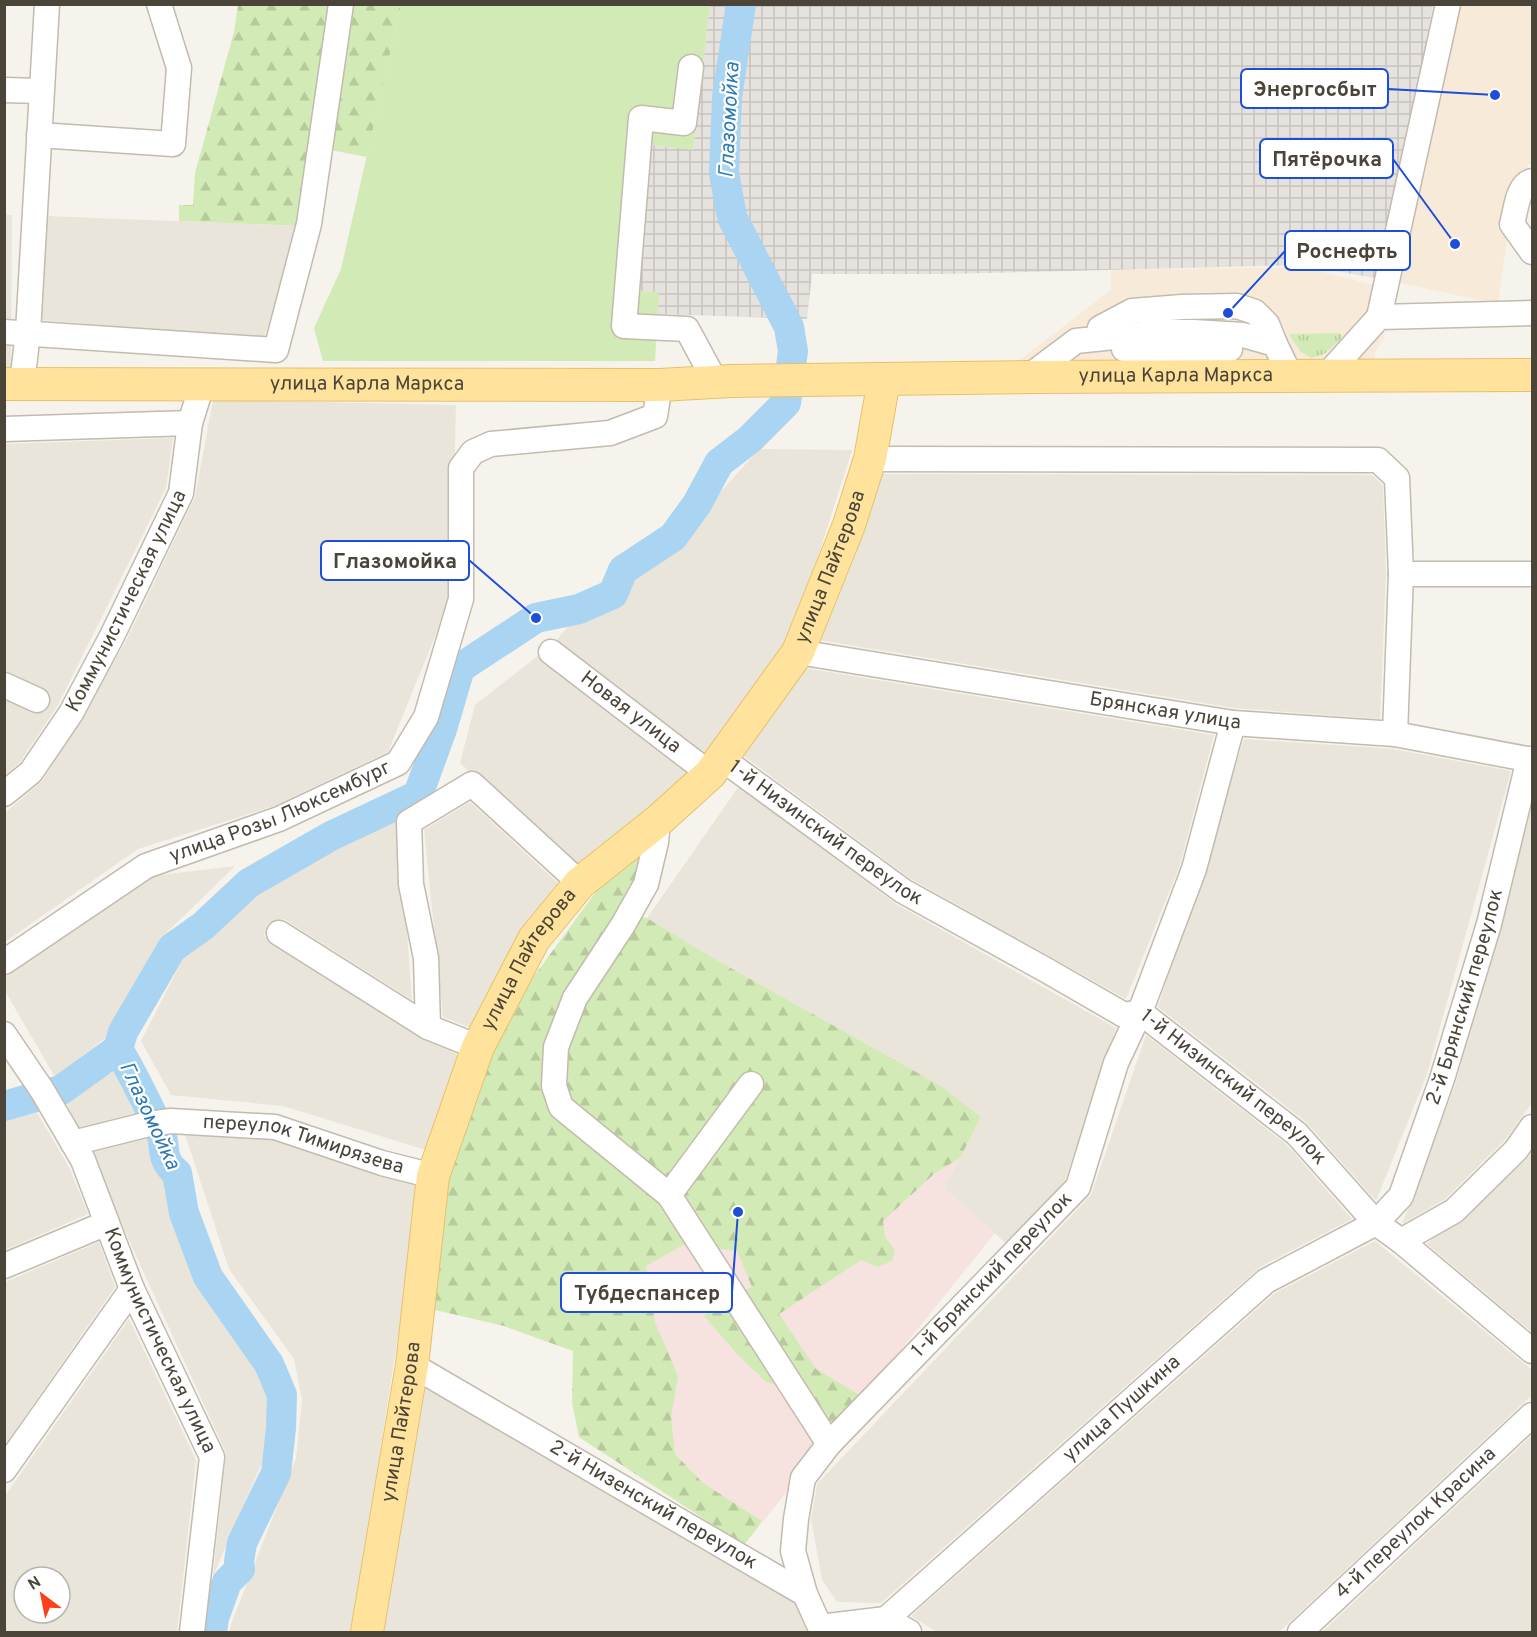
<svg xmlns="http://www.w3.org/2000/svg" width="1537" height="1637" font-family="Overpass,sans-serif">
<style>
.residential{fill:#eae5da;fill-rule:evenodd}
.commercial{fill:#f7ead8}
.industrial{fill:url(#industrial-grid)}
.medical{fill:#f6e3e0}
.grass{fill:url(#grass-tufts)}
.forest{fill:url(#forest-firs)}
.garden{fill:#d2eab5}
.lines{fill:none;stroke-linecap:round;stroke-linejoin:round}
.river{stroke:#a9d4f2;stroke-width:30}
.minor-casing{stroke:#c2bbae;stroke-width:27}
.major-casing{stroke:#e6c16a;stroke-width:34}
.minor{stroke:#fff;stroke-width:24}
.major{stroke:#ffe39c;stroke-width:32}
.labels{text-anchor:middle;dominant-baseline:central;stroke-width:4.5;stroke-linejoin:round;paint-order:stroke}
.street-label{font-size:20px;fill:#4b4439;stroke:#fff}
.water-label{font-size:21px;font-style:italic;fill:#2e7ab2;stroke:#fff}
.leader{fill:none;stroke:#1d4ed8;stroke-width:2}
.callout-dot{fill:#1d4ed8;stroke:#fff;stroke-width:2}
.callout{fill:#fff;stroke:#1d4ed8;stroke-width:2}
.callout-label{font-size:21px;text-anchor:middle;font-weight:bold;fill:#4b4439}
</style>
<defs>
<pattern id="industrial-grid" width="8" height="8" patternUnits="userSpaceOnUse" patternTransform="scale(1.5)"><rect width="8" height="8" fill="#e6e2dd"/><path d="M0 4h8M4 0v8" fill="none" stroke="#c7c3be"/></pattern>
<pattern id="grass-tufts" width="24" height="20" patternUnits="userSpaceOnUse" patternTransform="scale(1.5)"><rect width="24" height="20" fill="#d2eab5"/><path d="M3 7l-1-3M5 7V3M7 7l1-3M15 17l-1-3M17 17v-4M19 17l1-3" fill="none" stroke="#b6ca9c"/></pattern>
<pattern id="forest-firs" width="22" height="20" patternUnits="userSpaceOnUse" patternTransform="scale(1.5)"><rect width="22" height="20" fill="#d2eab5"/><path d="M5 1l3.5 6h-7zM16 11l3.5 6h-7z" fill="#b6ca9c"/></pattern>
</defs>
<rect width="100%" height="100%" fill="#f6f3ec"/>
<g class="residential">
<path d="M5,215h7l-1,153 -6,1z"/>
<path d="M46,216l254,10 -36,112 -224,-18z"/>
<path d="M213,400l243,5 -5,192 -63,155 -114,54 -136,43 -133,93v-129l38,-33 82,-137 70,-146z"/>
<path d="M173,438l-7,50 -108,217 -38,57 -15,13 -1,-331z"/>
<path d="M759,449l93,1 -59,185 -92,125 -147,-117 18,-21 30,-19 70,-57z"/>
<path d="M881,474l491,1 11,10 3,89 -6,145 -146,-11 -416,-68z"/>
<path d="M544,651l150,120 -118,96 -116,-104 15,-58z"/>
<path d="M804,668l410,67 -34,130 -54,134 -215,-120 -170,-125z"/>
<path d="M1244,739l149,10 118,22 -84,303 -51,127 -70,-79 -148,-115z"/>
<path d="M739,786l157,118 220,124 -51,152 -55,67 -66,-59 37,-71 -40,-31 -228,-128 -66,-40z"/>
<path d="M470,802l89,82 -88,144 -28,-11 -19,-187z"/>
<path d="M1532,805v298l-27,37 -60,59 -43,25 54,-141z"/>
<path d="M398,812l14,188 -128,-81 -16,4 -4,13 196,120 -31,95 -146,-45 -112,-11 -30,-54 43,-84 70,-69z"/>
<path d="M235,866l-75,73 -47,93 -58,45 -50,-86 -1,-13 147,-102z"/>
<path d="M1146,1035l141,110 65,74 -92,48 -379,336 -44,-1 -15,-22 -11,-61 6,-35 274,-289z"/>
<path d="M120,1064l7,14 75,204 69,104 -3,63 -55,127 13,-123 -159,-349z"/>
<path d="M37,1113l32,54 19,47 -83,36v-130z"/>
<path d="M182,1125l95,10 145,46 -70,451h-122l1,-8 65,-166 6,-58 -8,-41 -65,-90z"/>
<path d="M1532,1152v180l-105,-88 99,-84z"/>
<path d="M1375,1241l157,129v25l-253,237h-342l-26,-16 364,-323z"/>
<path d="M99,1242l16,45 -110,158v-163z"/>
<path d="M129,1319l67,141 -19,172h-172v-136zM24,1577h36v36h-36z"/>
<path d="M424,1388l374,210 12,34h-426z"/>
<path d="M1532,1435v197h-210z"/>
</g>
<g class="commercial">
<path d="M1433,5h99v159h-4l-19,60 -11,80 -117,-25z"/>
<path d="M1303,267l82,21 -1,51 -9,13 -2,24 -377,2 115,-88v-20z"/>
</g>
<path class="industrial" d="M710,5h723l-52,274 -78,-14 -360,9h-131l-5,45 -149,-5v-22l-27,-1 12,-147 50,5z"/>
<path class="medical" d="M647,918l66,40 228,128 40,31 -37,71 51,45 -251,312 -165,-108 -5,-86 -70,-25z"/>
<path class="grass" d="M1340,333l2,3 -1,3 -17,15 -12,4 -11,-6 -12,-17 2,-1z"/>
<g class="forest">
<path d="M238,5h163l-34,152 -52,-10 -15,79 -121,-5v-16h14l2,-32 39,-141z"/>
<path d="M647,850l-23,62 23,6 66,40 228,128 40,31 -21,41 -25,15 -52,48 2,16 10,13 -3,11 -14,6 -17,-7 -82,54 37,55 47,28 -32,40 -26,-42 -39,-13 -29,-28 -33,-38 20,-16 28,-13 -15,-36 -54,-6 -37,21 9,56 23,54 -7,41 4,37 28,29 59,38 -18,24 -165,-108 -7,-34 1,-52 -69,-25 -73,-17 9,-85 20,-103 26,-61 35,-66 85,-116z"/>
</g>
<path class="garden" d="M401,5h309l-17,145 -49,-6 -12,147 27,1 -4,69h-332l-9,-33 27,-59z"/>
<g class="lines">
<g class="river">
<path d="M4,1106l57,-16 57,-41"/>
<path d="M212,1632l2,-14 13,-36 13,-13 -1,-8 3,-18 34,-70 5,-45 1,-33 -13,-31 -61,-87 -24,-64 -7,-40c-19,-15 -9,-27 -18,-45 -13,-27 -26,-54 -41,-79l5,-17 49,-84 31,-22 46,-43 82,-47 87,-41 24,-66 18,-61 76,-50 43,-9 34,-15 10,-24 50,-33 24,-33 22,-41 31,-24 36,-36 7,-52 -4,-24 -57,-110 -8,-44 3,-76 14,-93"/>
</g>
<defs>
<g id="minor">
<path d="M691,67l-7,56 -43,-5 -17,208 63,3 28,52"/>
<path d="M4,90l37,1"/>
<path d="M39,135l134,9 6,-76 -20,-64"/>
<path d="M1532,181c-15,4 -16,30 -20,43l20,28"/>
<path d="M1379,317l69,-313"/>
<path d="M1100,328l32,-17 50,-4 55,-1 18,6 12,12 8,20"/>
<path d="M4,332l272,18 33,-126 32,-220"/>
<path d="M1124,349h106"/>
<path d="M1028,377l48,-36 85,-9h32l50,3 32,9 16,33"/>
<path d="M1325,377l54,-60 153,-4"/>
<path d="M22,384l6,-52 19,-328"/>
<path d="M4,429l186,-6"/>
<path d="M870,459l508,1 19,18 4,96 -6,160"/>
<path d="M1401,574h131"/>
<path id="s1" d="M551,652l159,122"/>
<path id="s2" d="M798,652l435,71 162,11 137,26"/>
<path d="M4,685l33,15"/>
<path id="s3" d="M721,758l182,133 143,79 78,45 16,-3 157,122 79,89 25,18 131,110"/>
<path id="s4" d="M4,794l27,-22 40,-59 41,-77 69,-143 9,-70 12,-38"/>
<path d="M658,821l-2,21 -10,42 -23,41 -48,73 -19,49 -2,39 7,21 108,88 82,-111"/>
<path d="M279,933l149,94 50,20"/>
<path id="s5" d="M4,962l142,-96 133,-47 119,-56 28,-46 35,-118v-131l12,-16 18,-8 119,-11 45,-17 5,-31"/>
<path d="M428,1027l-2,-69 -15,-74 -2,-62 63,-38 108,99"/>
<path id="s6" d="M4,1034l38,56 41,70 49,129 80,168 -20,175"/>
<path id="s7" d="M73,1143l76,-19 22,-3 104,6 107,36 51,13"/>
<path d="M669,1195l160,249"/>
<path d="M1401,1241l53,-30 62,-61 16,-23"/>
<path d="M4,1266l103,-43"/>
<path id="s8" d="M412,1365l393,229 15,33 66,-8"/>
<path d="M4,1470l128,-181"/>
<path id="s9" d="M805,1594l-12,-43 3,-32 7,-41 26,-34 249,-257 38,-124 24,-51 54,-143 39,-146"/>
<path id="s10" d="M886,1619l380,-338 110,-58 25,-27 41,-117 47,-155 40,-165"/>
<path d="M886,1619l23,13"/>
<path id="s11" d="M1300,1632l232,-217"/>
</g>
<g id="major">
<path id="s12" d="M4,384l656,1 71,-4 297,-4 504,-2"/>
<path id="s13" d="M367,1632l45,-267 21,-189 45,-129 56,-108 46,-56 78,-62 52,-47 88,-122 51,-127 21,-66 14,-79"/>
</g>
</defs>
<use href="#minor" class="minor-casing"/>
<use href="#major" class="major-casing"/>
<use href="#minor" class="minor"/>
<use href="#major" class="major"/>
</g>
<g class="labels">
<g class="street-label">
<text stroke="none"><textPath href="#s12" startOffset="1172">улица Карла Маркса</textPath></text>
<text stroke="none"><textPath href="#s12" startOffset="363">улица Карла Маркса</textPath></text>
<text stroke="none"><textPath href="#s13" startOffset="1203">улица Пайтерова</textPath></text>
<text stroke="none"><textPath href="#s4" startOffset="231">Коммунистическая улица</textPath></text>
<text stroke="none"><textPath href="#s2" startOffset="372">Брянская улица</textPath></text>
<text stroke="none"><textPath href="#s1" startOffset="100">Новая улица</textPath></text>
<text stroke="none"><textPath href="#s5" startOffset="316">улица Розы Люксембург</textPath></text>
<text stroke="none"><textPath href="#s3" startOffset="129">1-й Низинский переулок</textPath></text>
<text stroke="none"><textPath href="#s13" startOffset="699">улица Пайтерова</textPath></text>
<text stroke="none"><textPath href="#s10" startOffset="879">2-й Брянский переулок</textPath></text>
<text stroke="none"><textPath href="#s3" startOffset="615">1-й Низинский переулок</textPath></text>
<text stroke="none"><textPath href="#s7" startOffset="236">переулок Тимирязева</textPath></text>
<text stroke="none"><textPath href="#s9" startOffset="396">1-й Брянский переулок</textPath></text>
<text stroke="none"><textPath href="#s6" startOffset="345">Коммунистическая улица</textPath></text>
<text stroke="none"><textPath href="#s10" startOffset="316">улица Пушкина</textPath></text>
<text stroke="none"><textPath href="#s13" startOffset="213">улица Пайтерова</textPath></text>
<text stroke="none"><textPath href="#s8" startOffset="279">2-й Низенский переулок</textPath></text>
<text stroke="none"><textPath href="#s11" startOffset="159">4-й переулок Красина</textPath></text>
</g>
<g class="water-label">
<text transform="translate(730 120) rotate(-87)">Глазомойка</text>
<text transform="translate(149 1116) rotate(65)">Глазомойка</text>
</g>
</g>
<path class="leader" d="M1495 95L1388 89M1455 244L1393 159M1228 313L1285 251M536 618L469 560M738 1212L732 1292"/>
<g class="callout-dot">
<circle cx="1495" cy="95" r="6"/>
<circle cx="1455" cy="244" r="6"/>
<circle cx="1228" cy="313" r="6"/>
<circle cx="536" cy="618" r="6"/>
<circle cx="738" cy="1212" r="6"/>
</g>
<g class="callout">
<rect x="1241" y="69" width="147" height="39" rx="6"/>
<rect x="1260" y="139" width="133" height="39" rx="6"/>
<rect x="1285" y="231" width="125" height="39" rx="6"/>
<rect x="321" y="541" width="148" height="39" rx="6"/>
<rect x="561" y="1273" width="171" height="39" rx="6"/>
</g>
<g class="callout-label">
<text x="1315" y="96">Энергосбыт</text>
<text x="1327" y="166">Пятёрочка</text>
<text x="1347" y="258">Роснефть</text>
<text x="395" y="568">Глазомойка</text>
<text x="647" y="1300">Тубдеспансер</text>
</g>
<rect width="1537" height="1637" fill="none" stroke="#4b4439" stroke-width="12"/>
<g transform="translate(42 1595) rotate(328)"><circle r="28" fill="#ffffff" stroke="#b7b4b0" stroke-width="1.5"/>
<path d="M0-4.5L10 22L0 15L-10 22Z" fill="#fc3f1d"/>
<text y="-9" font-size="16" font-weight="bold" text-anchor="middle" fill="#4b4439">N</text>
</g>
</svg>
